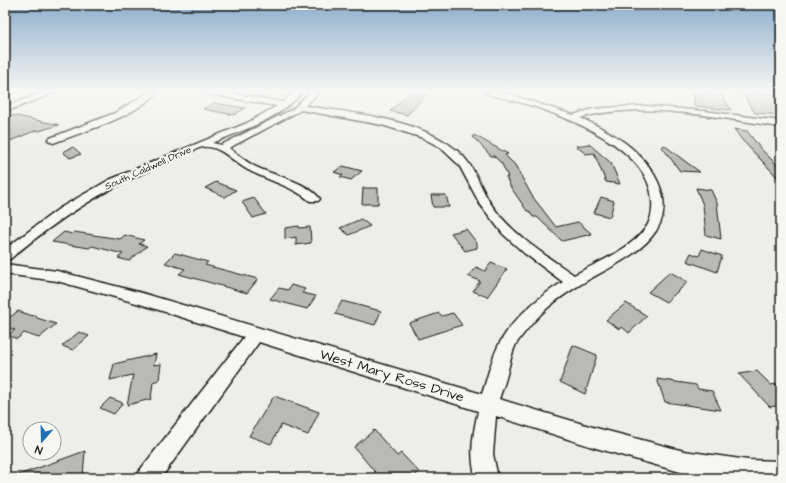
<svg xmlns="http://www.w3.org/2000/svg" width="786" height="483" font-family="'Architects Daughter',sans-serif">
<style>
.building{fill:#b9b9b6;stroke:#1c1c1c}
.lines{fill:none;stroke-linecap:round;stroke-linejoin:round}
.street-casing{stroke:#1c1c1c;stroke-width:3}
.street{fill:#f6f6f2;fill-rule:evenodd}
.labels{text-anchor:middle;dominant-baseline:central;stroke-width:4;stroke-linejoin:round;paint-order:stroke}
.far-street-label{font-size:10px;fill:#1c1c1c;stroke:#f6f6f2}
.near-street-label{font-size:14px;fill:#1c1c1c;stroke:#f6f6f2}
</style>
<rect width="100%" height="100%" fill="#edede9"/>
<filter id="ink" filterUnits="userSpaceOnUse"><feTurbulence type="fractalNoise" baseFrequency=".025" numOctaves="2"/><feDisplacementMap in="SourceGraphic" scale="8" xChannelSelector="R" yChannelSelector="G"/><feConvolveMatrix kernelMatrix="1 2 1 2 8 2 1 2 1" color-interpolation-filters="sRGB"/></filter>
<g filter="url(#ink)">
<g class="building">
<path d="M694,92h26l11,18 -37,-4z"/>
<path d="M741,92l34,2 6,7v14l-26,-2z"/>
<path d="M409,93l17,2 -19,20 -17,-4z"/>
<path d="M214,103l31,5 -11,7 -31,-6z"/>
<path d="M12,115l47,10 -20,6 -2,-1 -32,13v-26z"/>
<path d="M734,129l13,2 14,18 20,20v12l-39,-41z"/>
<path d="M474,135l34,19 -3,1 10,10 17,31 24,31 22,-5 14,12 -30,7 -25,-24h-4l-4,-6h-2l-17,-25 -4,-9h2l-6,-13 -8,-8h-3l-18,-19z"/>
<path d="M589,144l22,19 9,21 -14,-2 -12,-29 -8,1 -10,-8z"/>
<path d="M664,145l22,17 14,10 -20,-1 -18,-24z"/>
<path d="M73,147l8,7 -11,4 -7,-6z"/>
<path d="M343,166l19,5 -11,9 -11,-3 3,-2 -9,-3z"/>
<path d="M216,182l20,8 -11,7 -20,-9z"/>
<path d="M363,188h15v16h-16z"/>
<path d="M696,188l15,2 6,13 4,36 -15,-4 -3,-30z"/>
<path d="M431,195h15l3,12h-16z"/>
<path d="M601,197l13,4 -4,16 -16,-4z"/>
<path d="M254,198l12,16 -13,4 -11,-16z"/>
<path d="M361,219l9,7 -21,9 -9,-7z"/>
<path d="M299,226v2l11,-1 1,16 -15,2v-8l-11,2v-11z"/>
<path d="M466,229l11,14v5l-12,3 -14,-18z"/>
<path d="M64,232l8,2 2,-2 46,7 5,-4 19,5 -5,4 8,2 -18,15 -11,-3 5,-4 -31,-8 -3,2 -37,-6z"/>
<path d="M702,249l20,7 -5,16 -30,-11 4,-8 8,3z"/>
<path d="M175,253l33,9 -3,3 53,14 -11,14 -68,-19 6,-5 -20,-6z"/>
<path d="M491,263l16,6 -20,28 -14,-6 7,-10 -12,-5 8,-9 9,4z"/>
<path d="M670,272l18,10 -22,20 -18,-10z"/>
<path d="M291,285l14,4 -3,4 14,3 -9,13 -37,-10 9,-11 9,2z"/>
<path d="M342,301l39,10 -6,14 -40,-11z"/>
<path d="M626,303l21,13 -18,17 -7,-6 -3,2 -13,-9z"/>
<path d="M18,311l15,5 2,-2 2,4 19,6 -17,14 -15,-5 -7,6 -9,-4 7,-5 -10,-3v-6z"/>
<path d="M439,313l3,3 11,-3 9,12 -44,14 -9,-16z"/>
<path d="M79,332l10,4 -16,14 -11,-4z"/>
<path d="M573,345l24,10 -12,39 -25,-12z"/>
<path d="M156,354l-2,11 7,-1 -2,16 -6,2 -2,17 -24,6 6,-30 -23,5 4,-16z"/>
<path d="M757,371l14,14 10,-2v22l-11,2 -31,-33z"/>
<path d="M657,379l39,6 2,4 14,2 9,19 -56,-8z"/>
<path d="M274,396l45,16 -11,23 -27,-10 -10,19 -22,-8z"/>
<path d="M110,398l13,5 -9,11 -14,-6z"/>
<path d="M374,430l23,26 4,-3 18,19 -6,6h-33l-26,-31z"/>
<path d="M85,451l-2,25 -7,2h-63v-1z"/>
</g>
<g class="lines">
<defs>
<g id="street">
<path d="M44,92h12l-51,20v-5z"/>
<path d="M149,92h9c-24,25 -70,38 -102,50l-3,1 -5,-3 2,-2 65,-25z"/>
<path d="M204,92h19l60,10 11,-10h8c-22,27 -59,38 -90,51l9,2 72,-36 17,-17h9l-14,14c49,7 120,13 157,49 15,15 19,36 31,52 21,29 52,48 81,68 24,-13 54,-24 71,-46 6,-8 8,-19 7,-29 -2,-43 -60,-72 -95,-85 -16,-7 -33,-12 -49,-16 -8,-2 -18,-3 -24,-7h15l13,3 61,20 20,-6 25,-2 28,-1 58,5 77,10v6c-63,-9 -139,-27 -201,-9 31,13 64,33 78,64 24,53 -33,77 -70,98 -17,10 -33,20 -47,34 -9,9 -18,20 -25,30 -4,8 -6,18 -8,26 -2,10 -6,20 -9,29l97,29 88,23 64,9 33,1v17h-59l-38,-5 -88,-25 -100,-32 -3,38 5,24h-22c-7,-22 -3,-45 2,-67l-219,-69 -98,136h-24l3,-8 104,-133 -104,-33 -83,-23 -52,-7v-10l52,7 85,22 340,101c6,-18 10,-39 20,-55 13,-22 39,-44 61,-57l-39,-29 -21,-19 -23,-30 -21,-39 -19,-18 -17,-9 -41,-13 -81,-15 -72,38c8,6 16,13 25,18 19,10 53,15 66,33l-2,2h-8c-18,-15 -41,-20 -62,-31 -14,-7 -27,-25 -45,-23 -7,1 -26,11 -34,14 -61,26 -108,55 -159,98l-5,1v-11l55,-41 49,-28 138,-57 30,-17 -69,-12z"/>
</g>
</defs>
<use href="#street" class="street-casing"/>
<use href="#street" class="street"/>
</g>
</g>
<linearGradient id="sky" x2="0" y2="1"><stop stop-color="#8daecc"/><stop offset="0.57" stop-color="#f7f7f5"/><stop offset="1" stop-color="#f7f7f5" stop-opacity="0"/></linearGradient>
<rect width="786" height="160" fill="url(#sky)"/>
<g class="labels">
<g class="far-street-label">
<text transform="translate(148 168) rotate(-24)">South Caldwell Drive</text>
</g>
<g class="near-street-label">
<text transform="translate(392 376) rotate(17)">West Mary Ross Drive</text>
</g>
</g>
<rect width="786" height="483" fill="none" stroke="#f6f6f2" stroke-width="20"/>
<rect x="10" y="10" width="766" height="463" fill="none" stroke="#1c1c1c" stroke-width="1.5" filter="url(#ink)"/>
<g transform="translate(42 441) rotate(200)"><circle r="19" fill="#f6f6f2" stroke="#9f9f9c"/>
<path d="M0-3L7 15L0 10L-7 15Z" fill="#1f6fb2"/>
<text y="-6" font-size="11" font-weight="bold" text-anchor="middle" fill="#1c1c1c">N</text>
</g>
</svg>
